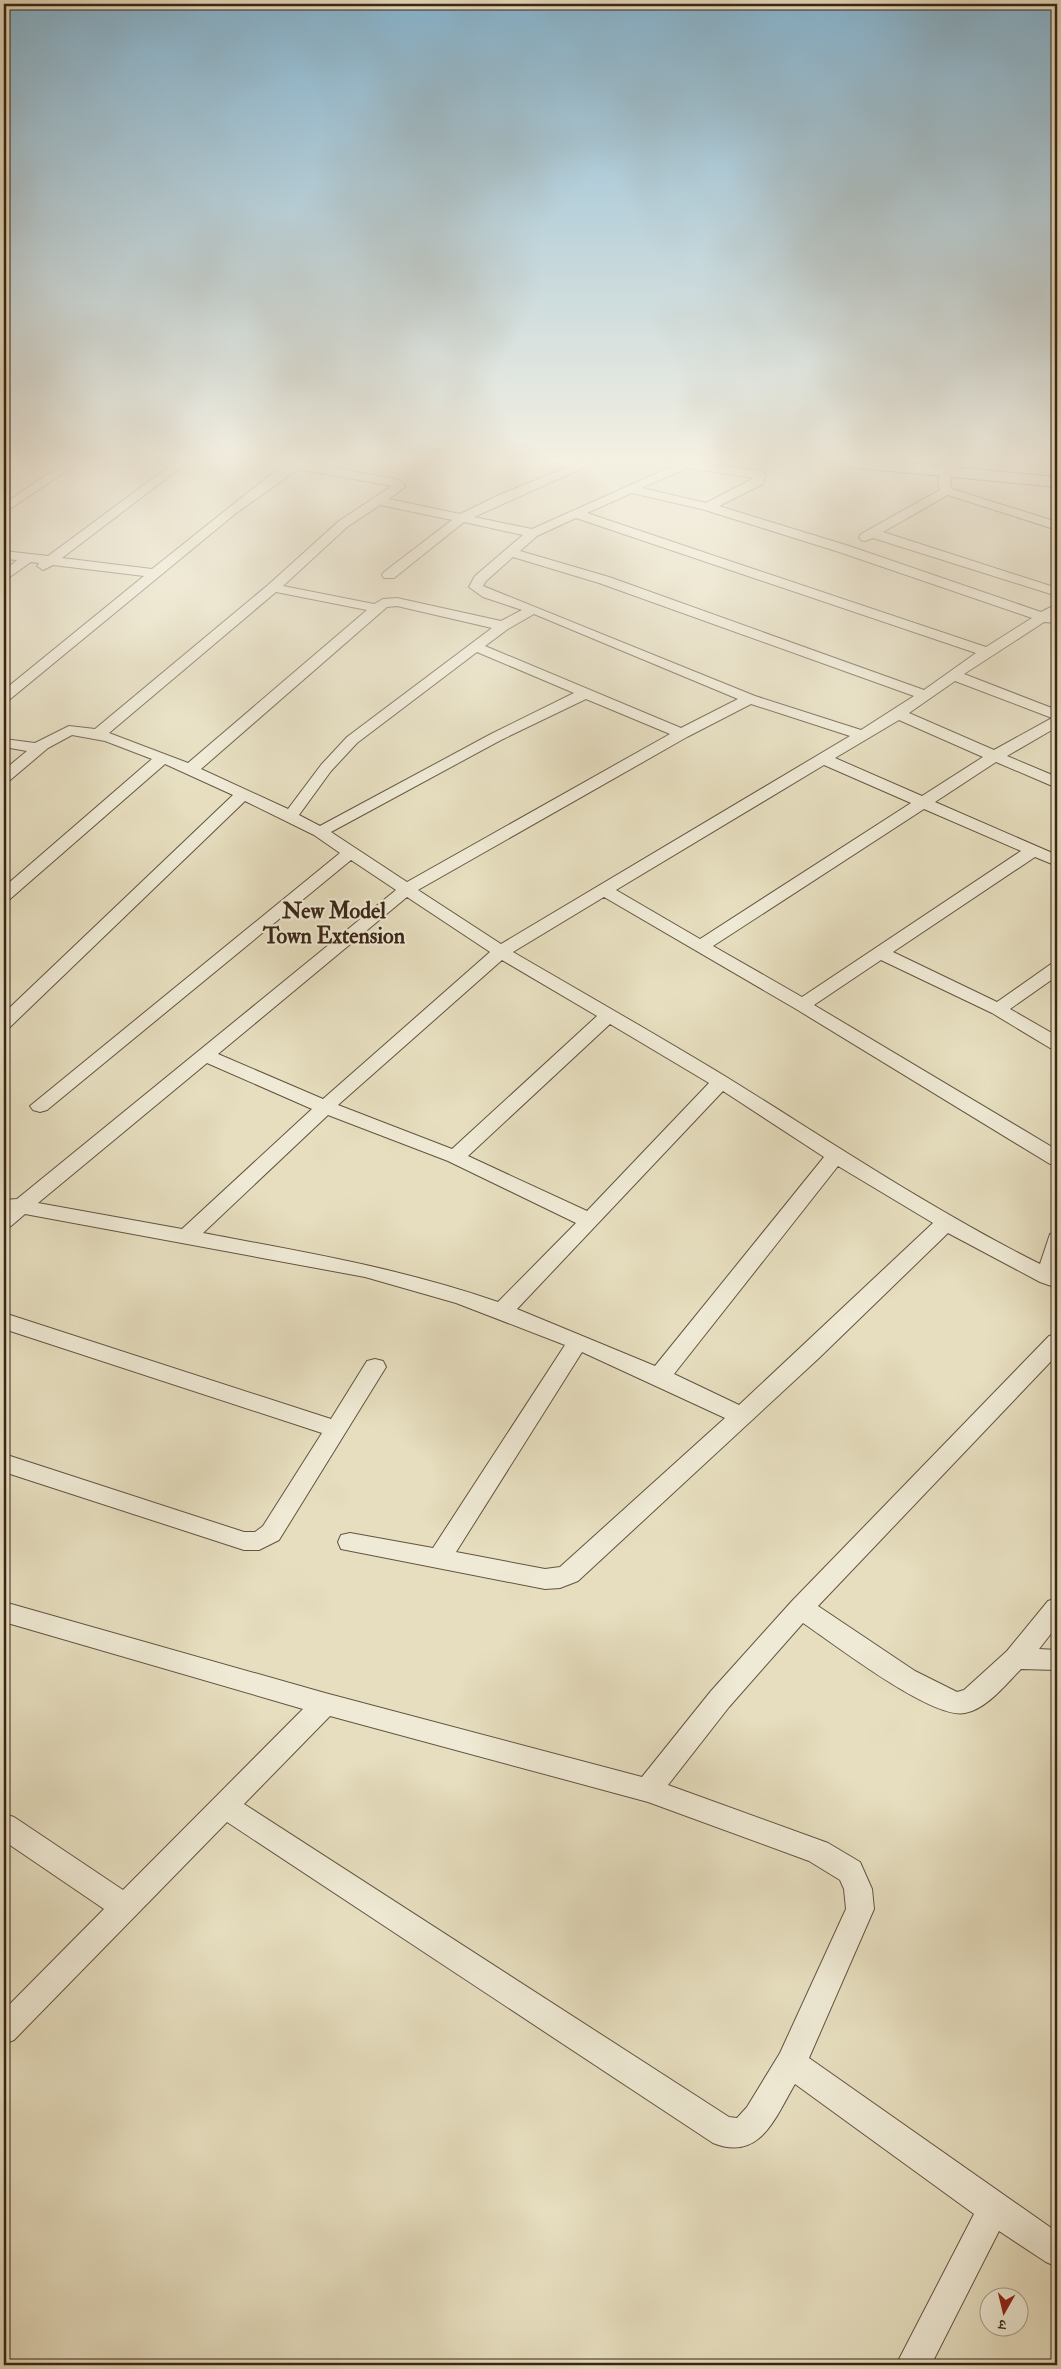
<svg xmlns="http://www.w3.org/2000/svg" width="1061" height="2369" font-family="'IM FELL Double Pica','Noto Serif Devanagari',serif">
<style>
.lines{fill:none;stroke-linecap:round;stroke-linejoin:round}
.minor-casing{stroke:#645340;stroke-width:2}
.secondary-casing{stroke:#392516;stroke-width:2}
.minor{fill:#efead5;fill-rule:evenodd}
.secondary{fill:#efead5;fill-rule:evenodd}
.labels{text-anchor:middle;dominant-baseline:central;stroke-width:4.5;stroke-linejoin:round;paint-order:stroke}
.neighbourhood-label{font-size:22px;font-weight:bold;fill:#392516;stroke:#efead5}
</style>
<rect width="100%" height="100%" fill="#e6debf"/>
<filter id="stains"><feTurbulence type="fractalNoise" baseFrequency=".004" numOctaves="4"/><feColorMatrix values="0 0 0 0 .2 0 0 0 0 .09 0 0 0 0 .02 0 0 0 .5 -.17"/></filter>
<radialGradient id="worn" r=".72"><stop offset=".6" stop-color="#630" stop-opacity="0"/><stop offset="1" stop-color="#630" stop-opacity=".3"/></radialGradient>
<g class="lines">
<defs>
<g id="minor">
<path d="M65,462h14l-75,51v-9z"/>
<path d="M175,462h13l-126,96 90,11 113,-90 27,-17h14l93,18 7,6 -17,13 71,15 39,-19 81,-33h16l-122,55 58,12 141,-63 -2,-4h23l66,9 6,4 -3,9 -44,22 130,40 192,66 16,-8v10l-4,2 4,3 -1,4 -12,-1 -80,52 93,36v17l-50,29 50,21v11l-61,-26 -61,40 122,53v11l-22,-9 -142,95 104,50 54,-38 6,-1v13l-47,33 47,27v13l-7,-1 -58,-35 -111,-53 -67,45 243,145v15l-7,-1 -254,-155 -192,-112 -91,55c72,42 144,83 215,126 103,64 204,132 312,186l10,-30 7,-2v56l-17,-6 -92,-49 -129,125 -241,223 -18,7 -15,1 -204,-40 -3,-7 3,-7 9,-2 83,15 132,-203 -109,-42 -91,-26 -340,-63 -14,12 -7,2v-28l13,-1 379,-309 -45,-30 -304,250 -7,2 -7,-2 -3,-4 310,-253 -26,-18 -69,-34 -235,226 -6,1v-15l229,-218 -68,-31 -155,135 -6,1v-13l148,-128 -47,-18 -33,-6 -24,13 -39,33 -5,2v-13l23,-19 -23,-4v-8l31,4 34,-17 26,3 173,-144 71,-64 53,-35 -94,-17 -63,45 -226,186 -5,1v-11l140,-114 -91,-11 -10,5 -6,-4 2,-3 -8,-1 -27,19v-10l13,-11 -13,-1v-8l44,5zM687,468l67,10 -48,25 -64,-15zM632,493l73,17 134,42 193,66 -46,29 -399,-134zM380,505l72,15 -68,52 -2,3 2,3h10l70,-56 59,13 -48,41 -6,11 14,10 39,13 -21,11 -104,-23 -14,1 -9,5 -91,-18 64,-59zM576,518l400,135 -52,37 -315,-113 -89,-26 17,-15zM513,557l86,26 315,113 -53,34 -106,-34 -272,-110 3,-5zM276,592l91,18 -179,153 -79,-30zM397,606l95,22 -145,109 -26,28 -33,44 -87,-40 186,-162zM534,614l204,85 -57,29 -196,-82 23,-17zM477,652l97,41 -83,41 -171,92 -21,-11 32,-44 26,-28zM955,681l97,37 -58,32 -85,-37zM586,699l84,35 -263,148 -76,-50 170,-92zM751,704l99,32 -349,208 -83,-54 269,-153zM899,720l84,37 -61,39 -87,-38zM824,765l87,38 -211,136 -84,-49zM924,809l97,42 -219,146 -89,-51zM407,897l83,55 -167,147 -105,-45zM502,960l95,56 -145,133 -114,-44zM610,1024l99,59 -122,128 -119,-55zM207,1063l105,46 -130,120 -144,-26zM723,1091l101,66 -169,209 -138,-57zM328,1115l120,46 128,62 -78,79c-98,-34 -194,-50 -295,-69zM838,1166l95,57 -194,182 -65,-31zM582,1352l143,66 -165,149 -15,2 -89,-17z"/>
<path d="M942,462h12l-4,22 2,5 105,33v8l-109,-35 -65,37 174,56v8l-184,-58 -8,3 -4,-1 -2,-3 2,-3 79,-44 -2,-6z"/>
<path d="M4,1313l327,106 36,-58 8,-2 8,2 3,6 -107,173 -20,10h-15l-240,-78v-18l240,78h11l8,-6 59,-93 -318,-104z"/>
<path d="M1057,1334v21l-239,251 97,65 42,21 7,-2 43,-39 41,-50 9,-3v28l-18,23 18,1v20l-36,-1c-15,15 -34,40 -56,44 -33,7 -132,-70 -162,-90l-74,84 -61,78 160,58 32,19 12,27 2,20 -65,149 248,174v35l-11,-5 -47,-31 -68,134h-35l78,-151 -179,-130c-20,34 -35,78 -82,59l-486,-321 -213,218 -10,4v-34l100,-101 -100,-68v-27l10,3 109,73 180,-181 -299,-87v-20l321,91 317,84 69,-86 81,-90 257,-265zM330,1716l318,86 161,59 31,19 4,9 2,20 -66,144 -33,54 -10,11 -8,-1 -485,-313z"/>
</g>
<path id="secondary" d="M839,462h59l159,15v10l-210,-20 -6,-2z"/>
</defs>
<use href="#minor" class="minor-casing"/>
<use href="#secondary" class="secondary-casing"/>
<use href="#minor" class="minor"/>
<use href="#secondary" class="secondary"/>
</g>
<linearGradient id="sky" x2="0" y2="1"><stop stop-color="#87b7d4"/><stop offset="0.58" stop-color="#f4f0e2"/><stop offset="1" stop-color="#f4f0e2" stop-opacity="0"/></linearGradient>
<rect width="1061" height="794" fill="url(#sky)"/>
<g class="labels">
<g class="neighbourhood-label">
<text x="334" y="911">New Model<tspan x="334" dy="25">Town Extension</tspan></text>
</g>
</g>
<rect width="1061" height="2369" fill="none" stroke="#e6debf" stroke-width="20"/>
<rect x="5" y="5" width="1051" height="2359" fill="none" stroke="#392516" stroke-width="2.5"/>
<rect x="10" y="10" width="1041" height="2349" fill="none" stroke="#392516"/>
<g transform="translate(1004 2312) rotate(188)"><circle r="24" fill="#efead5" stroke="#a69b89"/>
<path d="M0-4L9 19L0 12L-9 19Z" fill="#8f2418"/>
<text y="-8" font-size="14" font-weight="bold" text-anchor="middle" fill="#392516">उ</text>
</g>
<rect width="100%" height="100%" filter="url(#stains)"/>
<rect width="100%" height="100%" fill="url(#worn)"/>
</svg>
